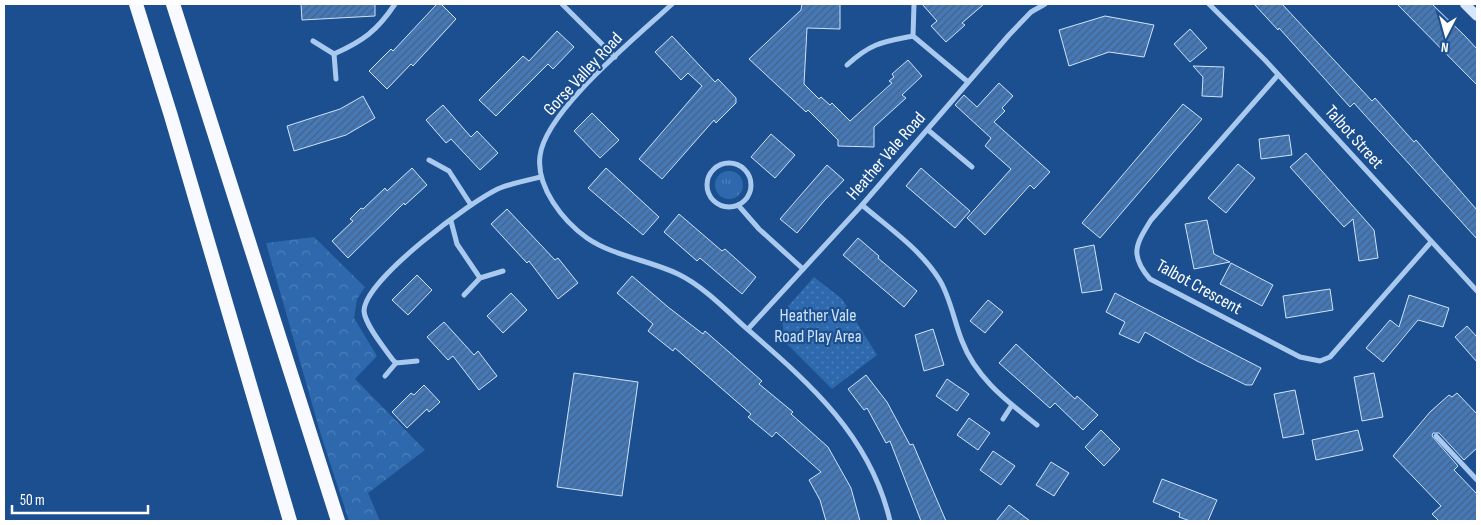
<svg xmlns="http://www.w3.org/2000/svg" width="1481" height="525" font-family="'Sofia Sans Condensed',sans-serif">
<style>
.grass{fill:url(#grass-tufts)}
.forest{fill:url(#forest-crowns)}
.park{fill:url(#park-dots)}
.building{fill:url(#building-hatch);stroke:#cfe3fa}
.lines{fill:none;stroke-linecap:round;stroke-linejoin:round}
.minor{stroke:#a9c9ee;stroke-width:5}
.secondary{stroke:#d6e6fa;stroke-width:10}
.trunk{stroke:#f8faff;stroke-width:14}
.labels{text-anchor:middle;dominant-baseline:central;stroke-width:4.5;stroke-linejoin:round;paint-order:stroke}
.street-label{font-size:18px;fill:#fff;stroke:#1b4f8f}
.park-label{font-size:18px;fill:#cfe3fa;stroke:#1b4f8f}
</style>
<defs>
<pattern id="grass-tufts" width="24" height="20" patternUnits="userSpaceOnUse" patternTransform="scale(1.25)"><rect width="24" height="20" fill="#2e69ad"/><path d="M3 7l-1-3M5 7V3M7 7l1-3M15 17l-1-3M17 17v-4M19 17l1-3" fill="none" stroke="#4d80b9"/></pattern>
<pattern id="forest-crowns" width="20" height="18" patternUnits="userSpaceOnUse" patternTransform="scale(1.25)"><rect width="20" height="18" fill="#2e69ad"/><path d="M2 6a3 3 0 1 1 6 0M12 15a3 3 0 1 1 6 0" fill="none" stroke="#4d80b9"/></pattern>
<pattern id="park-dots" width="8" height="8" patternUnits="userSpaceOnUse" patternTransform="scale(1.25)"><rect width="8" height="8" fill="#2e69ad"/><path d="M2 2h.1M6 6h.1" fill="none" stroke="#4d80b9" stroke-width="1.8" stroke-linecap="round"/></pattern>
<pattern id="building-hatch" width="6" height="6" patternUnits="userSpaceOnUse" patternTransform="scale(1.25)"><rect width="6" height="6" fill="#4478b7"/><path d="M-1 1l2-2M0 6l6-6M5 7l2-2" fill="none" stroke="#486282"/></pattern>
</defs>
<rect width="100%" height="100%" fill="#1b4f8f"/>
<circle class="grass" cx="729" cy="185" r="14"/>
<path class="forest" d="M314,237l51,50 -8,12 -3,19 23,38 -22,23 70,71 -57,43 12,28h-31l-28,-86 -55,-192z"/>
<path class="park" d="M814,277l28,22 35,56 -45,34 -48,-48 -2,-28z"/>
<g class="building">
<path d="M301,4h74v12l-73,4z"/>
<path d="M437,4h4l15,15 -43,47 -2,-2 -24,25 -18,-18 22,-22 2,2z"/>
<path d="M802,4h38v25l-33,-1 -3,56 15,15 2,-2 9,8 2,-2 18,18 42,-38 -3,-2 5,-4 -2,-3 16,-14 14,16 -20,19 4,3 -32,29v20l-36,-1v-6l-30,-30 -2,2 -57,-53 52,-49z"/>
<path d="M922,4h62l-22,19 3,2 -19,17 -15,-16 6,-5z"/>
<path d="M1254,4h28l90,97 3,-3 39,44 2,-2 61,70v29l-123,-136 -4,4 -71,-79 -1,2z"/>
<path d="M1397,4h35l33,32 12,13v36z"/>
<path d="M1105,16l49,9 -10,32 -35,-5 -40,14 -10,-36z"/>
<path d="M1190,29l17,19 -17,14 -16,-18z"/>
<path d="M557,31l17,16 -21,22 -5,-5 -52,52 -17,-16 44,-44 6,5z"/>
<path d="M672,36l43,46 3,-3 18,19v5l-20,20 -2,-3 -52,59 -23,-20 63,-73 -14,-13 -7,7 -26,-28z"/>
<path d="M1193,66l31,1 -2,30 -20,-1 1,-19z"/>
<path d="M999,83l14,13 -11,12 3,3 -11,11 56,50 -16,17 -4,-4 -45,50 -18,-17 44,-49 -26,-23 6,-8 -36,-33 9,-10 13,12z"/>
<path d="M363,96l12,22 -29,17 -52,16 -7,-25 53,-17z"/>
<path d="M1183,104l19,15 -102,119 -18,-15z"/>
<path d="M443,105l28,32 6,-6 21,22 -18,17 -29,-31 -5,4 -20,-23z"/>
<path d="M592,113l27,27 -19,18 -26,-27z"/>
<path d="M771,134l24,21 -20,23 -24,-21z"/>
<path d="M1289,135l3,20 -31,4 -2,-20z"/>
<path d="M1306,153l68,77 4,28 -19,3 -6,-42 -9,8 -54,-60z"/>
<path d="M1238,164l17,14 -29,35 -18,-15z"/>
<path d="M827,165l17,15 -20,21 -27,32 -17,-14z"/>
<path d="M412,168l15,17 -22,20 -1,-2 -56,55 -16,-17 21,-20 -3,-2 11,-11 2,1 22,-21 2,3z"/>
<path d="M606,168l53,49 -16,18 -55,-47z"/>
<path d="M921,168l49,43 -15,17 -49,-42z"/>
<path d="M507,209l48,51 3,-2 20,25 -20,16 -29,-38 -2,2 -36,-39z"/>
<path d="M679,214l43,37 3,-2 31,28 -14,17 -42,-36 -3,3 -33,-29z"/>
<path d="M1207,220l7,34 16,8 -36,7 -9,-45z"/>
<path d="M858,238l21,18 -1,2 39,33 -13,16 -61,-52z"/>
<path d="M1094,245l8,45 -20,3 -8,-44z"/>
<path d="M1231,263l42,22 -11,21 -42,-22z"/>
<path d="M417,275l15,15 -24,25 -16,-15z"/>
<path d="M632,276l36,31 35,27 2,-3 24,21 33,29 -3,3 34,28 -2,2 37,33 23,41 9,33h-34l-6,-21 -11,-20 12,-8 -45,-40 -4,5 -24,-20 3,-3 -76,-66 -2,3 -25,-20 5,-7 -36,-31z"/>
<path d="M1330,289l3,21 -47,8 -3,-22z"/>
<path d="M511,293l16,17 -24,23 -16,-17z"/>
<path d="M1115,293l146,75 -9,17h-6l-49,-24 -52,-29 -6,11 -20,-9 6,-12 -19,-10z"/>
<path d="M1409,295l40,13 -6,19 -25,-7 -35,42 -17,-14 24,-28 9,7z"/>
<path d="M988,300l15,12 -18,21 -15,-12z"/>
<path d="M444,322l30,33 4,-4 19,25 -18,14 -26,-34 -5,4 -21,-23z"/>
<path d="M1467,326l10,11v25l-22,-25z"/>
<path d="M933,329l11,36 -20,6 -9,-36z"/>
<path d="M1016,344l59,55 2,-3 21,19 -15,15 -28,-27 -5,5 -51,-45z"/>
<path d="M574,373l64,9 -16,114 -65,-9z"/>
<path d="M1374,373l9,44 -21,4 -8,-44z"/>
<path d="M866,375l21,27 23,43 3,-1 33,77h-25l-31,-80 -4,2 -19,-35 -3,2 -16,-21z"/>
<path d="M947,379l22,15 -12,17 -21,-15z"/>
<path d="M424,385l16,17 -11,10 -2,-3 -20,19 -15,-16 19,-19 3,2z"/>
<path d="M1295,390l9,44 -21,4 -9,-44z"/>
<path d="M1457,393l20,21v34l-13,12 -25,-27h-6l-1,3 26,30 -4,4 23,24v27h-38l-7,-7 9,-8 -48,-50 37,-44 19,-17 3,2z"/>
<path d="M969,418l21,15 -12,17 -21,-15z"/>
<path d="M1101,430l19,19 -16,17 -19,-19z"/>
<path d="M1358,430l5,20 -47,10 -4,-20z"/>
<path d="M993,451l22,15 -14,19 -21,-15z"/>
<path d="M1051,462l18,11 -15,23 -18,-11z"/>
<path d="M1162,479l55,21 -9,21h-18l-11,-4 1,-4 -27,-11z"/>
<path d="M1009,505l21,16h-34z"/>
</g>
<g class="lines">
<g class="minor">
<path d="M562,4l53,53"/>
<path d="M672,4c-34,32 -127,107 -132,152 -4,31 23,65 47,82 26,18 62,22 91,36 25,12 47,35 68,54 63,55 124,107 144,193"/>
<path d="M914,4l-1,32 55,46"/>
<path d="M1209,4l56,56 212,231"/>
<path d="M313,41l21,13c29,-13 43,-23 61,-50"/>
<path d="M334,54l2,25"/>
<path d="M847,65c24,-22 35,-23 66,-29"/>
<path d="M1278,75l-127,145c-15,24 -22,35 -1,59l150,78 20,4 10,-4 101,-115"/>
<path d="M928,130l44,37"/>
<path d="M429,160l20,11 22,34"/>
<circle cx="729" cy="185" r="22"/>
<path d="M738,205l21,24 44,40"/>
<path d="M862,205c27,23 58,44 77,74 11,17 15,42 23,62 14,37 45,60 75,84"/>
<path d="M451,221l6,23 23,34"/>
<path d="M464,295l16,-17 23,-7"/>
<path d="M748,329l114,-124 147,-170 22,-23 14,-8"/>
<path d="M417,361l-21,2 -3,-3c-8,-11 -28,-35 -29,-49 0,-31 108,-111 136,-123 13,-5 28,-8 41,-11"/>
<path d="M385,376l11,-13"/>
<path d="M1003,419l9,-14"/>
<path d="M1436,436l41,44"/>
</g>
<path class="secondary" d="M1465,4l12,12"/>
<g class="trunk">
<path d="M136,4l35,112 119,405"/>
<path d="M173,4l165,517"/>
</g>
</g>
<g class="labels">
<g class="street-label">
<text transform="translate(583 74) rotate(-47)">Gorse Valley Road</text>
<text transform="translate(1354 137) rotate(48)">Talbot Street</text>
<text transform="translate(886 156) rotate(-49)">Heather Vale Road</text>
<text transform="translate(1199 287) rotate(29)">Talbot Crescent</text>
</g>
<g class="park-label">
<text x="818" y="315">Heather Vale<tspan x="818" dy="21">Road Play Area</tspan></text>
</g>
</g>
<rect width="1481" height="525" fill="none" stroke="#ffffff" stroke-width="10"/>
<g transform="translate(1446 35) rotate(186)" stroke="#1b4f8f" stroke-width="4" paint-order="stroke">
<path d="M0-4L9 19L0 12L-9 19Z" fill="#ffffff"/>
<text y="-8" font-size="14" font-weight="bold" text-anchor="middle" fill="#ffffff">N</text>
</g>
<path d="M12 505v8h136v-8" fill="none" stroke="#ffffff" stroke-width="2.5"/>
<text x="20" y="505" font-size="15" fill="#ffffff" stroke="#1b4f8f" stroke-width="4" paint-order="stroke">50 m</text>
</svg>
